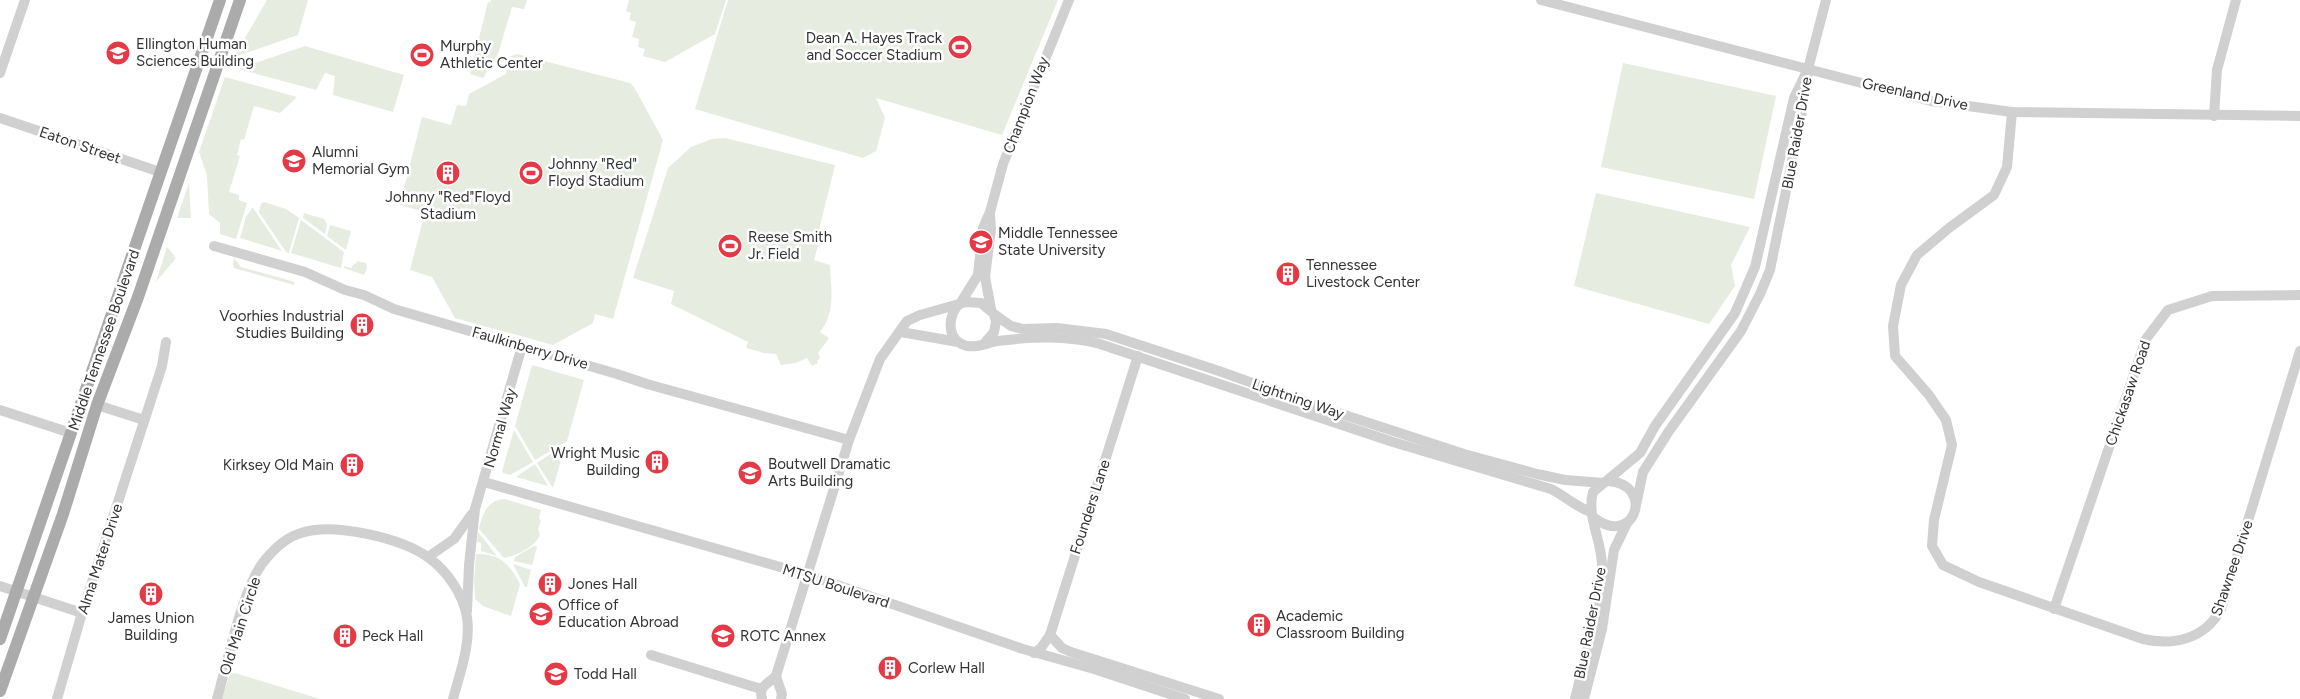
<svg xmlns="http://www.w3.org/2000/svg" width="2300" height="699" font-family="Figtree,sans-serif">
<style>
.green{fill:#e6ecdf}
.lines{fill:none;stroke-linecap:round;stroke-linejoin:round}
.minor{stroke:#d0d0d0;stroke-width:10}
.major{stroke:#ababab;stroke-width:12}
.labels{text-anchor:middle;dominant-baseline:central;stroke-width:5;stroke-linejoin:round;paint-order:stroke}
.poi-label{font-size:15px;fill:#333;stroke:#fff;text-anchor:start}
.street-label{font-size:15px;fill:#333;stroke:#fff}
</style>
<rect width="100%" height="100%" fill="#fff"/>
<g class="green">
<path d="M267,0h41l-10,35 -64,22z"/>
<path d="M491,0h36l-3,9 -12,-2 -14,47 -15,24 -13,-4 18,-72 2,1z"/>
<path d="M629,0h97l-11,34 -50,28 -22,-6 2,-7 -7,-2 1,-8 -7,-2 4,-15 -7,-2 2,-7 -5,-2z"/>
<path d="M728,0h330l-56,135 -126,-37 9,20 -9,33 -13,7 -168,-49z"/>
<path d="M305,46l99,29 -11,37 -60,-17 2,-19 -10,-3 -9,17 -78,-21z"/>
<path d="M517,54l113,29 4,4 29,53 -50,179 -18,-5 -2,9 -40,22 -98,-27 -23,-41 -22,-7 15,-58 -25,-7 22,-88 29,8 6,-20 9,1 3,-12 37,-20 5,-18z"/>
<path d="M1623,63l153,33 -22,103 -153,-32z"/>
<path d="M225,77l72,20 -17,16 -26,-7 -10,34 -3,-1 -4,16 3,1 -11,36 10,3v5l8,3 -11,36 -16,-5v-11l-11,-9 -2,-39 -8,-23z"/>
<path d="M725,138l110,27 -16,65 3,1 -8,29 16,5c1,24 6,47 -10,67l9,6 -11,15 2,5 -3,3 1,2 -6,3 -5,-8 -11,5 -15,2 -5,-11 -12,-1 -18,-5 2,-6 -77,-38 3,-13 -41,-13 35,-110 23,-21 21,-8z"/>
<path d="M189,183l2,35h-14z"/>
<path d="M1596,193l154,34 -19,38 4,21 -26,38 -135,-38z"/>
<path d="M264,202l22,7 13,9 -10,35 -3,-1 -27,-40 2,-8z"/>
<path d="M253,207v1l29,43 -42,-13 6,-21z"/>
<path d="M304,213l20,6 3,5 -2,10 -22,-16z"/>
<path d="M301,220l43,32 -3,16 -50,-15z"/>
<path d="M330,225l21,6 -5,19 -19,-14z"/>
<path d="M167,247l9,11 -20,24z"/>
<path d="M234,258l7,9 54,15 -1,3 -60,-17 -1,-4z"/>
<path d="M357,261l9,2 1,5 -3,7 -20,-7v-2l7,2 3,-4 3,-1z"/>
<path d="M532,365l52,15 -17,61 -32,19 -20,-34z"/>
<path d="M514,430l19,32 -23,13 -7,-2 -1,-2z"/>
<path d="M563,446h2l-12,42 -16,-25z"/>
<path d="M535,464l13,22 -32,-9z"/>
<path d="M505,499l36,11 -2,8 2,3 -3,8 2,5c-3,12 -24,22 -36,24l-25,-29c3,-16 9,-29 26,-30z"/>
<path d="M478,532l19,24 -16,-5v-8l-4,-1z"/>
<path d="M534,546l3,1 -5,18 -18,-4 1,-4z"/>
<path d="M476,554c24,-1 34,11 44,30l-9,32 -28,-10 -8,-7 -1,-18z"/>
<path d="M513,564l18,6 -4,17h-2z"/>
<path d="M234,673h1l85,26h-98l7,-23z"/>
</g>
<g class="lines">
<g class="minor">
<path d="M1541,0l390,101 81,11 288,4"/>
<path d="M0,73l25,-73"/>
<path d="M2012,112l-5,55 -13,28 -45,33 -32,27 -16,30 -8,41 2,30 34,39 17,25 6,25 -18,75 -2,26 11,19 36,17 164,57c31,7 62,0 78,-30l79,-258"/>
<path d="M2214,116l3,-46 19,-70"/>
<path d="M0,118l160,54"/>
<path d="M990,214l1,15 -6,48 6,32"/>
<path d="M214,246l91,26 40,18 19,5 30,14 223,65 30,10 202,56"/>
<path d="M960,304l18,-29 5,-47 7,-16 13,-48 66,-164"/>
<path d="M958,305c-11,14 -11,36 9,41 10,2 20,-3 30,-5 34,-4 69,-6 103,3l293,98 158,47c14,7 25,18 40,23"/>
<path d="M994,314l17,12 12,3 34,-1 49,6 113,37 89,32 156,51 73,20 28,6 39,3"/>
<path d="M901,332l57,10"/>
<path d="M97,405l47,15"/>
<path d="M0,410l71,23"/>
<path d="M484,482l324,93 215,74 71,20 91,30"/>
<path d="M1636,505l7,-33 26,-41 72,-100 19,-37 10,-24 36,-178 2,-23 18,-69"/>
<path d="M1593,517c42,33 63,-33 15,-36"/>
<path d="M428,557l26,-18 18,-25"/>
<path d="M0,586l82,27"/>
<path d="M2054,609l92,-270 22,-29 44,-14 88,-1"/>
<path d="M467,611l2,-46 6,-56 47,-163"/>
<path d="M1050,635l12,13 9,4 148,47"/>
<path d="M1034,653l7,-5 9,-13 88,-279"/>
<path d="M651,655l110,34"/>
<path d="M776,676l73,-236 31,-81 27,-38 13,-6 46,-13 15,1 13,11 2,8 -2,10 -10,12"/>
<path d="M776,676l6,18 -1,5"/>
<path d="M57,699l25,-86 80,-247 4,-24"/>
<path d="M217,699c10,-35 26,-114 48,-139 9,-11 22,-23 36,-27 32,-11 101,5 128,25 18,13 34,36 38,59 4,27 -7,56 -14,82"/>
<path d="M762,699c-4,-13 6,-15 14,-23"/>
<path d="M1575,699c10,-43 24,-87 27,-131 1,-26 -16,-51 -9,-76l47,-39 15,-27 80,-113 20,-46 39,-169 14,-29"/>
<path d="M1584,699l18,-70 12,-79 13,-27"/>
</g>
<g class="major">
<path d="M0,639l220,-639"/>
<path d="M0,691l63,-177 34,-109 41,-108 102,-297"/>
</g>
</g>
<defs>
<symbol id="stadium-disc" viewBox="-11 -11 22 22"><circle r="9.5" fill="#e63946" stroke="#fff"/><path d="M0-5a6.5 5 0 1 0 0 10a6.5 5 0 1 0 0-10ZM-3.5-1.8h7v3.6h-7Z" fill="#fff"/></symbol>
<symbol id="university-disc" viewBox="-11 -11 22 22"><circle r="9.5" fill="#e63946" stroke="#fff"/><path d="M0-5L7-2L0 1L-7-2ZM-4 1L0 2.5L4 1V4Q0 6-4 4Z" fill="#fff"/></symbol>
<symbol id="building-disc" viewBox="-11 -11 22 22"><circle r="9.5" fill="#e63946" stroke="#fff"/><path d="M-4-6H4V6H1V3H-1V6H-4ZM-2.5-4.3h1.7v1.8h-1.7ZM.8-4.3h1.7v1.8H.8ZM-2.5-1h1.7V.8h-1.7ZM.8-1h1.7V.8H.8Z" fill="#fff"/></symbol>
</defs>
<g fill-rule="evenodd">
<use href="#stadium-disc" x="946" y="33" width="28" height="28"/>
<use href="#university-disc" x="104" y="39" width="28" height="28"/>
<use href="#stadium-disc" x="408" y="41" width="28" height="28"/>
<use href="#university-disc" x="280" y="147" width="28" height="28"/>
<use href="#building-disc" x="434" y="159" width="28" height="28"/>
<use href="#stadium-disc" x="517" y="159" width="28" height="28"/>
<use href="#university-disc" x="967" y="228" width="28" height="28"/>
<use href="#stadium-disc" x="716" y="232" width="28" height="28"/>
<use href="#building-disc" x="1274" y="260" width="28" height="28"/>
<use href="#building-disc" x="348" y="311" width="28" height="28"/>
<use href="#building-disc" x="643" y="448" width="28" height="28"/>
<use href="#building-disc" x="338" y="451" width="28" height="28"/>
<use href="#university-disc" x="736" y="459" width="28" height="28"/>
<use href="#building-disc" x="536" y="570" width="28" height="28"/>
<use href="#building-disc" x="137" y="580" width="28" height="28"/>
<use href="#university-disc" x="527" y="600" width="28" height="28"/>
<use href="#building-disc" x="1245" y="611" width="28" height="28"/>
<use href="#building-disc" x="331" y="622" width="28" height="28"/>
<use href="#university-disc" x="709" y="622" width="28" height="28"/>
<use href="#building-disc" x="876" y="654" width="28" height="28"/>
<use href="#university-disc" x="542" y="660" width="28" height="28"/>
</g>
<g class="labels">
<g class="poi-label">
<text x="942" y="38" text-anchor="end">Dean A. Hayes Track<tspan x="942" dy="17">and Soccer Stadium</tspan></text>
<text x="136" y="44">Ellington Human<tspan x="136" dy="17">Sciences Building</tspan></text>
<text x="440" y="46">Murphy<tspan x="440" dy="17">Athletic Center</tspan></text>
<text x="312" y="152">Alumni<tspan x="312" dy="17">Memorial Gym</tspan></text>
<text x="548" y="164">Johnny "Red"<tspan x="548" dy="17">Floyd Stadium</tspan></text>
<text x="448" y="197" text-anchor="middle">Johnny "Red"Floyd<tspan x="448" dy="17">Stadium</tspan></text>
<text x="998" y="233">Middle Tennessee<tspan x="998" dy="17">State University</tspan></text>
<text x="748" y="237">Reese Smith<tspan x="748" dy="17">Jr. Field</tspan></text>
<text x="1306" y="265">Tennessee<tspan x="1306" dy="17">Livestock Center</tspan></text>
<text x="344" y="316" text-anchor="end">Voorhies Industrial<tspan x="344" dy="17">Studies Building</tspan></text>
<text x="640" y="453" text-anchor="end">Wright Music<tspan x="640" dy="17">Building</tspan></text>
<text x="768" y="464">Boutwell Dramatic<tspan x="768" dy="17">Arts Building</tspan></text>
<text x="334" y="465" text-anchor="end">Kirksey Old Main</text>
<text x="568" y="584">Jones Hall</text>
<text x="558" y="605">Office of<tspan x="558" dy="17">Education Abroad</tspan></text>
<text x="1276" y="616">Academic<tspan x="1276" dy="17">Classroom Building</tspan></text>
<text x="151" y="618" text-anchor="middle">James Union<tspan x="151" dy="17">Building</tspan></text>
<text x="362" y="636">Peck Hall</text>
<text x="740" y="636">ROTC Annex</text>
<text x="908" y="668">Corlew Hall</text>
<text x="574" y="674">Todd Hall</text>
</g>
<g class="street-label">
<text transform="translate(1915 94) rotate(12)">Greenland Drive</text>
<text transform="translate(1026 105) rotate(-69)">Champion Way</text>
<text transform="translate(1797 133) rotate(-80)">Blue Raider Drive</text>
<text transform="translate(80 145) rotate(19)">Eaton Street</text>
<text transform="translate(104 340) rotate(-71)">Middle Tennessee Boulevard</text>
<text transform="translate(530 348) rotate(16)">Faulkinberry Drive</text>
<text transform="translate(2128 393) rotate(-71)">Chickasaw Road</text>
<text transform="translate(1298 399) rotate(19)">Lightning Way</text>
<text transform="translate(500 428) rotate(-74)">Normal Way</text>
<text transform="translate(1090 507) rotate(-72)">Founders Lane</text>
<text transform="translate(100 559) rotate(-72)">Alma Mater Drive</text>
<text transform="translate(2232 568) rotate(-71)">Shawnee Drive</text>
<text transform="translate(836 586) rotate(18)">MTSU Boulevard</text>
<text transform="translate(1590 623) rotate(-79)">Blue Raider Drive</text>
<text transform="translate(240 626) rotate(-72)">Old Main Circle</text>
</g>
</g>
</svg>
